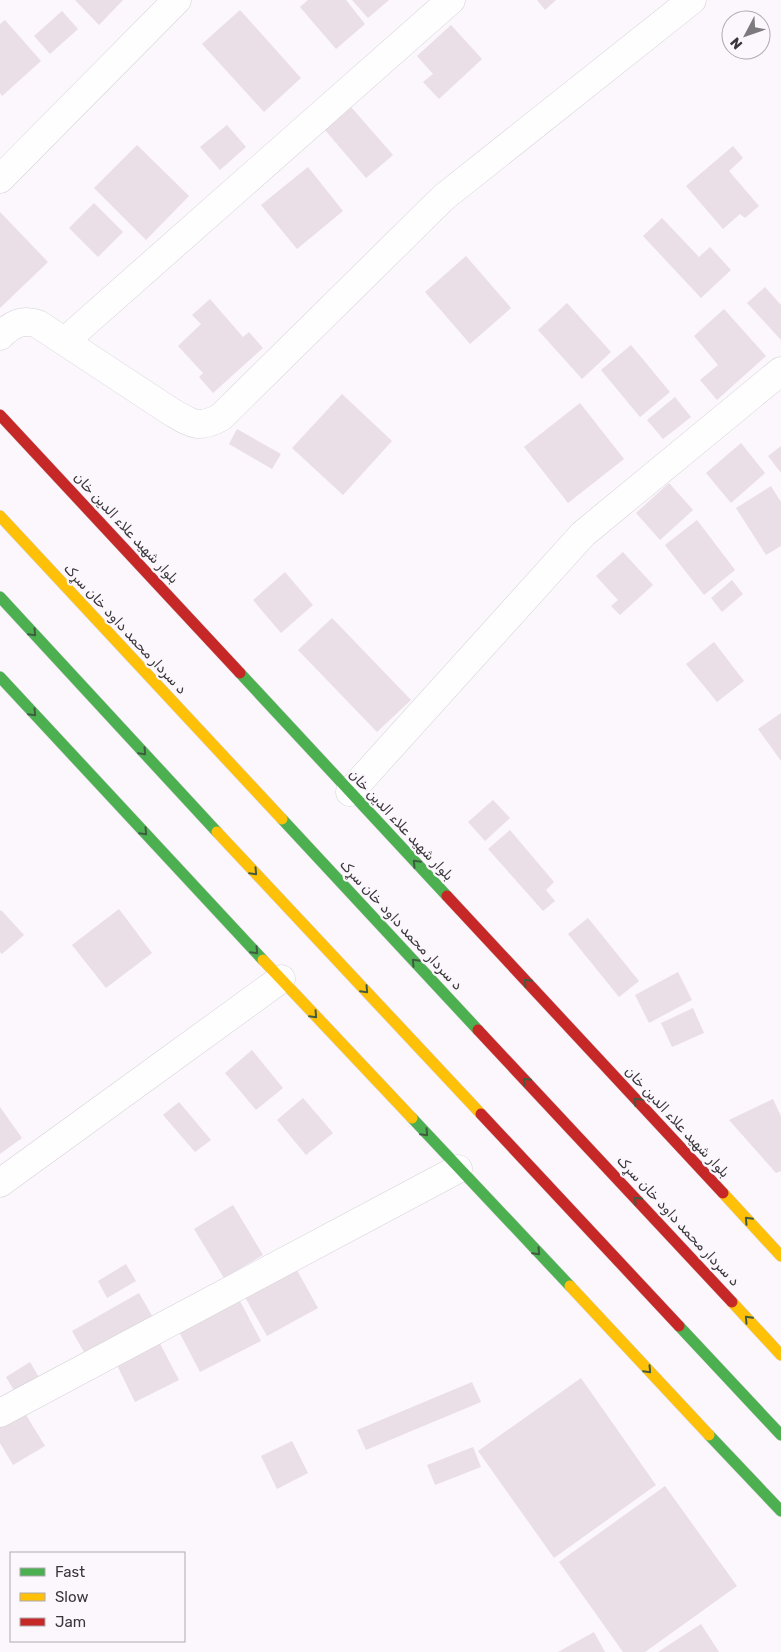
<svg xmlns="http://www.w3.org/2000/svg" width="781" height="1652" font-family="Rubik,Vazirmatn,sans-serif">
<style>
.building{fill:#ebdfe7}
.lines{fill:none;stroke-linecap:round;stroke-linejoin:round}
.street-casing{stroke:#d5d2d6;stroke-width:29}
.fast-casing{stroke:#d5d2d6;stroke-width:12}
.slow-casing{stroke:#d5d2d6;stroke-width:12}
.jam-casing{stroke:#d5d2d6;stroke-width:12}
.street{stroke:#fefeff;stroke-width:28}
.fast{stroke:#4caf50;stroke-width:11}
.slow{stroke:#ffc107;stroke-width:11}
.jam{stroke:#c62828;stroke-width:11}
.oneway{stroke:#3f5b41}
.labels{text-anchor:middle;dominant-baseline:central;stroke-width:4.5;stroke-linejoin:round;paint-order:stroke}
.street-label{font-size:14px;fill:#39373a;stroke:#fcf6fd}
</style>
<rect width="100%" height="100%" fill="#fbf7fc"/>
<g class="building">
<path d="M75,0h48l-24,25z"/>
<path d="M308,0h38l19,24 -29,25 -36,-42z"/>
<path d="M352,0h37l-21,18z"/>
<path d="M537,0h19l-11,10z"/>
<path d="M240,10l61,68 -37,34 -62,-68z"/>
<path d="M62,11l16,18 -28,25 -16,-18z"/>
<path d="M5,20l36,41 -39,35 -2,-3v-69z"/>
<path d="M451,25l31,34 -43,40 -16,-17 10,-8 -16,-18z"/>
<path d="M351,107l42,48 -27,23 -41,-48z"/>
<path d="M227,125l19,22 -26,23 -20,-23z"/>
<path d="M137,145l52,51 -43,44 -52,-52z"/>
<path d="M733,146l10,12 -14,13 30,35 -14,12 -5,-4 -17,15 -37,-43z"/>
<path d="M308,167l35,44 -46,38 -36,-44z"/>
<path d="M94,203l29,29 -25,25 -29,-29z"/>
<path d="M0,212l48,50 -48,46z"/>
<path d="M662,218l37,39 11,-10 21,23 -30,28 -58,-62z"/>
<path d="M466,256l45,52 -41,36 -45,-52z"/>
<path d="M765,287l16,18v35l-34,-37z"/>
<path d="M210,299l33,38 6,-5 14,16 -50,45 -14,-16 4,-4 -25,-27 23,-22 -9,-9z"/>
<path d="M567,303l44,49 -29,27 -44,-49z"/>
<path d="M724,309l42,47 -49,44 -17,-20 18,-15 -24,-29z"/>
<path d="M631,345l39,47 -30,25 -39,-47z"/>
<path d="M342,394l50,47 -49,54 -51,-47z"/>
<path d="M675,397l16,20 -28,22 -16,-19z"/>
<path d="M580,403l44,56 -56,44 -44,-56z"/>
<path d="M237,429l44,25 -9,15 -43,-25z"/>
<path d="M741,443l24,30 -34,30 -25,-30z"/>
<path d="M781,446v27l-13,-17z"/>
<path d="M669,483l24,27 -33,30 -24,-27z"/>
<path d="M771,486l10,16v44l-15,9 -30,-47z"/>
<path d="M697,520l38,50 -31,25 -39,-50z"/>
<path d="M623,552l30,33 -33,30 -9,-9 7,-6 -22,-24z"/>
<path d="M285,572l28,33 -32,28 -28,-33z"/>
<path d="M732,580l11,14 -21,18 -11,-14z"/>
<path d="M332,618l79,82 -34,32 -79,-82z"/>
<path d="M714,642l30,39 -27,21 -31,-38z"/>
<path d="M781,713v48l-23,-32z"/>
<path d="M493,800l17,18 -25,23 -17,-19z"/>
<path d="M510,830l44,52 -8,8 9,11 -12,10 -55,-62z"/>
<path d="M119,909l33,44 -46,35 -34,-43z"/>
<path d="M1,910l23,25 -22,19 -2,-2v-41z"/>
<path d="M588,918l51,63 -20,16 -51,-63z"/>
<path d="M678,972l14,28 -43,23 -14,-28z"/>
<path d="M693,1008l11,25 -32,14 -11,-24z"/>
<path d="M252,1050l31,38 -27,22 -31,-37z"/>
<path d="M303,1098l30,35 -27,22 -29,-35z"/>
<path d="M773,1099l8,17v55l-5,2 -47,-53z"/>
<path d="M179,1102l32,38 -16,12 -32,-37z"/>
<path d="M0,1107l22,31 -22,16z"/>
<path d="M233,1205l30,50 -39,23 -30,-49z"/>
<path d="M293,1263l25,45 -51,28 -25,-44z"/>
<path d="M126,1264l10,17 -29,17 -9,-17z"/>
<path d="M139,1293l16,28 -67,38 -16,-28z"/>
<path d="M238,1297l23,44 -61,31 -23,-44z"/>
<path d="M156,1336l23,44 -44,22 -22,-45z"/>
<path d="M30,1362l10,17 -24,15 -10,-17z"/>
<path d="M581,1378l75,107 -102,73 -76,-107z"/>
<path d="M472,1382l9,20 -115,48 -9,-20z"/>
<path d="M23,1410l22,36 -32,19 -13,-22v-19z"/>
<path d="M292,1441l16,32 -31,16 -16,-33z"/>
<path d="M473,1447l8,20 -46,18 -8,-20z"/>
<path d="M665,1486l72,100 -92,66h-22l-64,-90z"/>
<path d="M701,1624l18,28h-61z"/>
<path d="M594,1632l11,20h-47z"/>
</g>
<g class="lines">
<defs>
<g id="street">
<path d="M0,179l177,-179"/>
<path d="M0,336c12,-12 22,-17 38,-12l132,87c21,12 28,19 51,6l223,-220 248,-197"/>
<path d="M65,341l386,-341"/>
<path d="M350,792l233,-258 198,-163"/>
<path d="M0,1183l281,-204"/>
<path d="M0,1413l458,-244"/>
</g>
<g id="fast">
<path d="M0,597l217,235"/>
<path d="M240,673l207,223"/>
<path d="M0,677l263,283"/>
<path d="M282,819l196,211"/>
<path d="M412,1118l158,168"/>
<path d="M679,1326l102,109"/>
<path d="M709,1435l72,76"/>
</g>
<g id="slow">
<path d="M0,516l282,303"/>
<path d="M217,832l264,282"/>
<path d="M263,960l149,158"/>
<path d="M723,1193l58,63"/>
<path d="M570,1286l139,149"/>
<path d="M732,1302l49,53"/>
</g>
<g id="jam">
<path d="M0,415l240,258"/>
<path d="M447,896l276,297"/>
<path d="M478,1030l254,272"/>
<path d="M481,1114l198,212"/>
</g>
</defs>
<use href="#street" class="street-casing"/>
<use href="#fast" class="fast-casing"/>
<use href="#slow" class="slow-casing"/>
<use href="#jam" class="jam-casing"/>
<use href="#street" class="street"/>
<use href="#fast" class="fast"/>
<use href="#slow" class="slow"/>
<use href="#jam" class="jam"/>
</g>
<defs><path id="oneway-chevron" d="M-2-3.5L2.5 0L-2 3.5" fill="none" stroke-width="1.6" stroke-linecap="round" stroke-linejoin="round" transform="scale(1.25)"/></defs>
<g class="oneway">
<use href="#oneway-chevron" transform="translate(33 633) rotate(47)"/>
<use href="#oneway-chevron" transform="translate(33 713) rotate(47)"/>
<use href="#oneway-chevron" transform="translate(143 752) rotate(47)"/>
<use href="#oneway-chevron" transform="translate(144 832) rotate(47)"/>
<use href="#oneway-chevron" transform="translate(416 863) rotate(-133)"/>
<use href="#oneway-chevron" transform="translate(254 872) rotate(47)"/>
<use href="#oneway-chevron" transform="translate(255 951) rotate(47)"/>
<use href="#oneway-chevron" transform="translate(415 962) rotate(-133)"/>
<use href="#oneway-chevron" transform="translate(527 982) rotate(-133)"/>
<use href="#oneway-chevron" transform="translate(365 990) rotate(47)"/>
<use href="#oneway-chevron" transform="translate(314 1015) rotate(47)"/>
<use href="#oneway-chevron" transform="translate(526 1081) rotate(-133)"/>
<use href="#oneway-chevron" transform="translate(637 1101) rotate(-133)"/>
<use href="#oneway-chevron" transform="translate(425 1133) rotate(47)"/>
<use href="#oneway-chevron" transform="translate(637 1200) rotate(-133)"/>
<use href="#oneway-chevron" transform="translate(748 1220) rotate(-133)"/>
<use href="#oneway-chevron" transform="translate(537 1252) rotate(47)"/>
<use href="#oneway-chevron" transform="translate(748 1319) rotate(-133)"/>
<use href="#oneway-chevron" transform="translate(648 1370) rotate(47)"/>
</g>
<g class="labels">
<g class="street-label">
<text transform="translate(126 528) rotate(47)">بلوار شهید علاء الدین خان</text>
<text transform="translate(125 629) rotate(47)">د سردار محمد داود خان سړک</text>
<text transform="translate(401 825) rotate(47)">بلوار شهید علاء الدین خان</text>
<text transform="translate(401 925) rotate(47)">د سردار محمد داود خان سړک</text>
<text transform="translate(677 1122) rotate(47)">بلوار شهید علاء الدین خان</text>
<text transform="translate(678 1221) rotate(47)">د سردار محمد داود خان سړک</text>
</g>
</g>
<rect x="10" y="1552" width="175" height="90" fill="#fcf6fd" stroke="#aeaaaf"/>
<rect x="20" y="1568" width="25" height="8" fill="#4caf50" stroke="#aeaaaf"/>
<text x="55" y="1577" font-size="15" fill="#39373a">Fast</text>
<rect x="20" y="1593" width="25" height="8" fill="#ffc107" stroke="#aeaaaf"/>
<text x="55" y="1602" font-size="15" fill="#39373a">Slow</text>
<rect x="20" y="1618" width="25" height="8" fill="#c62828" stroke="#aeaaaf"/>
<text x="55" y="1627" font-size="15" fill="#39373a">Jam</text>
<g transform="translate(746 35) rotate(229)"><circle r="24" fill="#fcf6fd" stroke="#aeaaaf"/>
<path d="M0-4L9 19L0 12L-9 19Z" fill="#7d7a7e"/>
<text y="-8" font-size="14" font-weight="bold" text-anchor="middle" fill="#39373a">N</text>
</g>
</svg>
